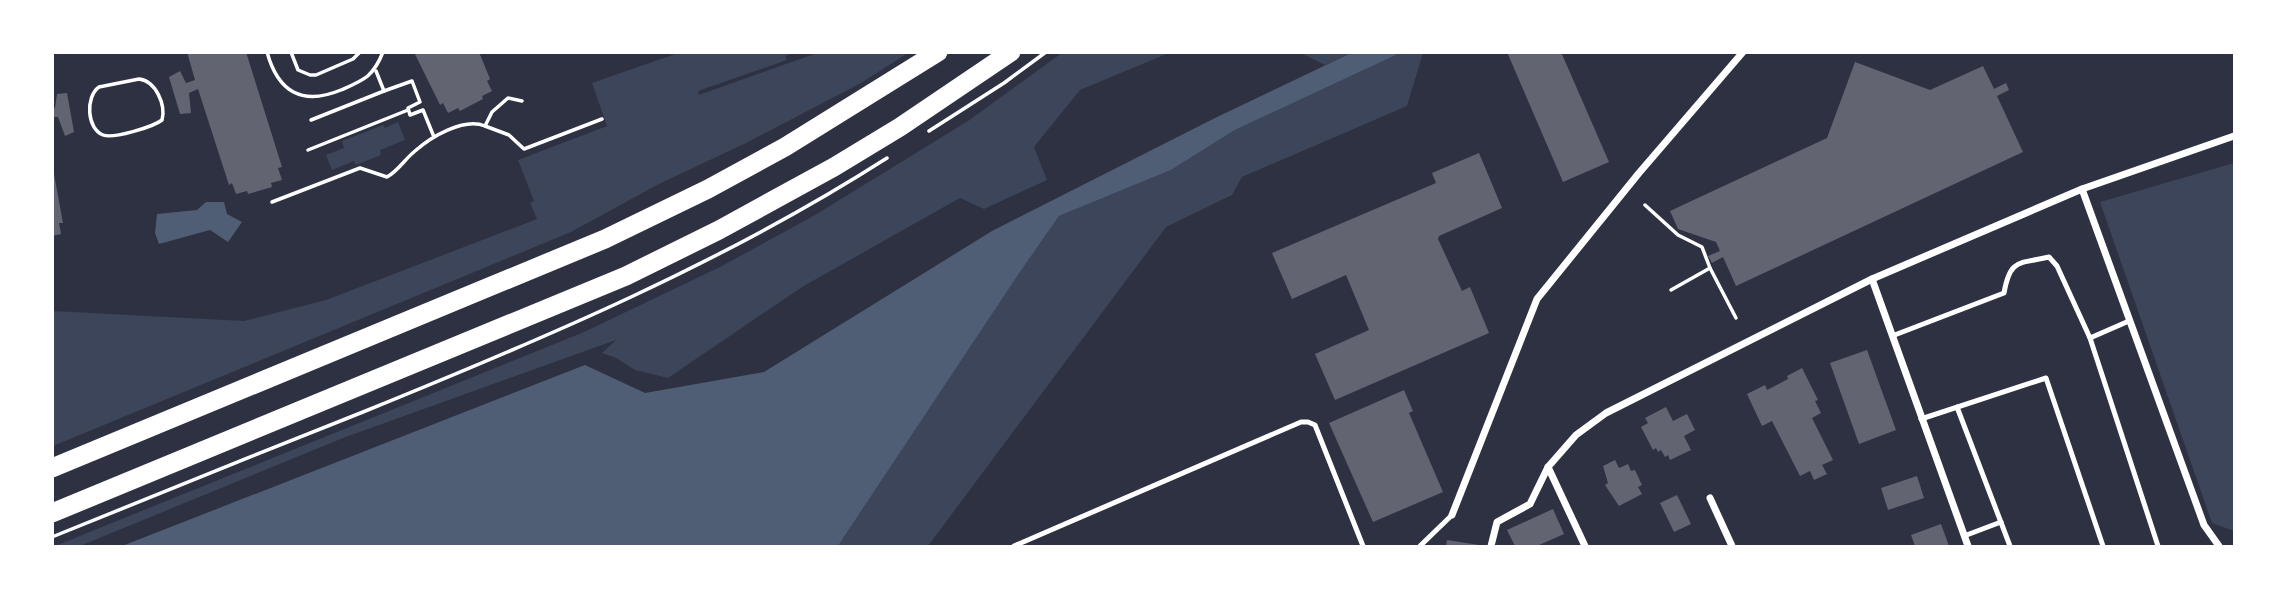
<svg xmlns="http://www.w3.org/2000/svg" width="2287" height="599" font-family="'Golos Text',sans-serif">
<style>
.green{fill:#3c4559}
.water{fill:#4f5d75}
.building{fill:#626471}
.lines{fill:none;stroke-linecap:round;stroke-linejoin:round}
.path{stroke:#fff;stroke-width:3.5}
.service{stroke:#fff;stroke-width:5}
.minor{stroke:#fff;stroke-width:7}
.motorway{stroke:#fff;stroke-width:19}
</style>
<rect width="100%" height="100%" fill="#2d3142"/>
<g class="green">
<path d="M1063,52l106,1 -89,37 -46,57 13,33 -63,29 -24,-11 -158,89 -134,91 -33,-8 -19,-12 -14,-5 14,-13 -273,98 -263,108h-25l529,-214 136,-65 95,-52 153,-94z"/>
<path d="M678,53h117l-10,3 2,4 -89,31 1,4 118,-42h91l-47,30 -115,60 -87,41 -88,48 -518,214v-135l191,10 82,-21 211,-81 -7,-16 4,-2 -16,-41 89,-34 -15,-43z"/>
<path d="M1301,53h50l-26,12z"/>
<path d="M1395,53h28l-16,53 -165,71 -10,18 -66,32 -238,319h-90l180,-271 41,-59 112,-46 64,-40 161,-75z"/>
<path d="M398,122l7,18 -25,10 1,5 -25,10 -2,-4 -22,9 -6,-15 18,-7 -2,-7 41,-16 2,3z"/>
<path d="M2234,163v368l-22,-8 -112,-321z"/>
</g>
<g class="water">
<path d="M1351,53h44l1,2 -161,75 -64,40 -112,46 -41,59 -180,271h-716l463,-181 60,28 119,-21 228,-141 223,-113z"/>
<path d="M206,202h18l3,12 15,8 -14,20 -18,-12 -51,14 -4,-11 2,-19 40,-4z"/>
</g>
<g class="building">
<path d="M187,52h59l36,115 -4,1 4,12 -11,3 1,4 -24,7 -1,-3 -11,3 -4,-11 -3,2 -31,-96 -9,4 2,20 -11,1 -11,-37 11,-6 6,12 9,-3z"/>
<path d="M414,52h65l11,27 -3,2 5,10 -10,5 1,3 -23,12 -2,-3 -10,5 -5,-10 -3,2z"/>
<path d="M1507,52h54l48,110 -46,20z"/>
<path d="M1855,62l75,28 53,-24 11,23 12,-6 3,7 -12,6 26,56 -287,134 -13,-29 -11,6 -4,-7 12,-5 -4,-9 -38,-13 -8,-18 157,-73z"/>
<path d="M67,93l7,39 -9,4 -7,-19h-6v-9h3l2,-14z"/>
<path d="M1479,153l23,55 -63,28 -1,3 24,52 8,-4 19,46 -154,67 -20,-46 54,-24 -23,-55 -54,24 -20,-46 164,-70 -4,-10z"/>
<path d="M52,163l11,60h-4l2,11 -9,2z"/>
<path d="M1867,350l29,80 -37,14 -29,-81z"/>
<path d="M1802,368l16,32 -3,1 6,12 -9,5 21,42 -11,5 5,9 -13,6 -4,-9 -10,5 -28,-55 -10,5 -15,-32 18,-9 2,5 21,-11 -1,-3z"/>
<path d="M1404,390l9,21 -4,2 34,79 -70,30 -44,-99z"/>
<path d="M1666,407l7,14 14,-7 8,16 -11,6 7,14 -21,10 -2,-5 -3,2 -4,-7 -3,2 -2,-4 -3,2 -12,-23 7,-4 -3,-5z"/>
<path d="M1615,460l4,8 9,-4 3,7 4,-1 7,15 -4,2 4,7 -23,12 -14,-21 3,-2 -5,-17z"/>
<path d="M1917,476l7,22 -36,12 -7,-22z"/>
<path d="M1677,495l14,29 -17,8 -14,-29z"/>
<path d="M1553,509l11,25 -27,12h-22l-8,-16z"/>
<path d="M1941,524l8,22h-34l-4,-11z"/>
<path d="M1447,540l32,5v1h-33z"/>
</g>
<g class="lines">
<g class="path">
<path d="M267,52c11,40 35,54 74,38 23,-10 32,-13 42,-38"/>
<path d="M291,52l7,18 12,5h6l37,-16 7,-7"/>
<path d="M376,71l8,20 28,-10 8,21 -12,6 2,7 13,-5 11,27"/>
<path d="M139,79c17,2 27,26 23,41 -9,7 -49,19 -59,15 -16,-6 -18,-38 -4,-48z"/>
<path d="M522,101l-14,-3 -16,14 -7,14 24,9 15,14 78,-30"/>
<path d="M311,120l73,-29"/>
<path d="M929,131l75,-48 42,-31"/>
<path d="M308,150l100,-40"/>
<path d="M272,202l88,-34 27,9c11,-6 18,-18 28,-26 16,-14 49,-34 70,-25"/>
<path d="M1645,205l33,30 24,12 8,21"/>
<path d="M1671,290l39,-22 26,50"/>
<path d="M52,537c104,-42 207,-84 311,-125 180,-73 360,-149 524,-254"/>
</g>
<g class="service">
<path d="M2129,321l-39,17 68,208"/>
<path d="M1892,336l112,-43c6,-34 14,-29 45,-36l8,9 33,72"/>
<path d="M1957,407l53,139"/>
<path d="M1921,419l125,-41 57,168"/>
<path d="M1964,536l37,-14"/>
<path d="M1014,546l287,-124h7l7,3 48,121"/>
<path d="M1420,546l32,-31"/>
</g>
<g class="minor">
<path d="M2082,189l122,336 15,21"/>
<path d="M1872,279l96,267"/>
<path d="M1548,467l37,79"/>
<path d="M1710,498l22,48"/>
<path d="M1452,515l85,-216 102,-126 104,-121"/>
<path d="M1491,546l6,-24 33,-18 18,-37 28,-32 30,-22 266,-134 210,-90 152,-53"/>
</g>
<g class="motorway">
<path d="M52,468l553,-229 103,-50 77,-42 153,-95"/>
<path d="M52,513l574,-237 93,-46 115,-63 66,-40 111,-75"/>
</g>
</g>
<rect width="2287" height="599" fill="none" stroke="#ffffff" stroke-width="108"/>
</svg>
